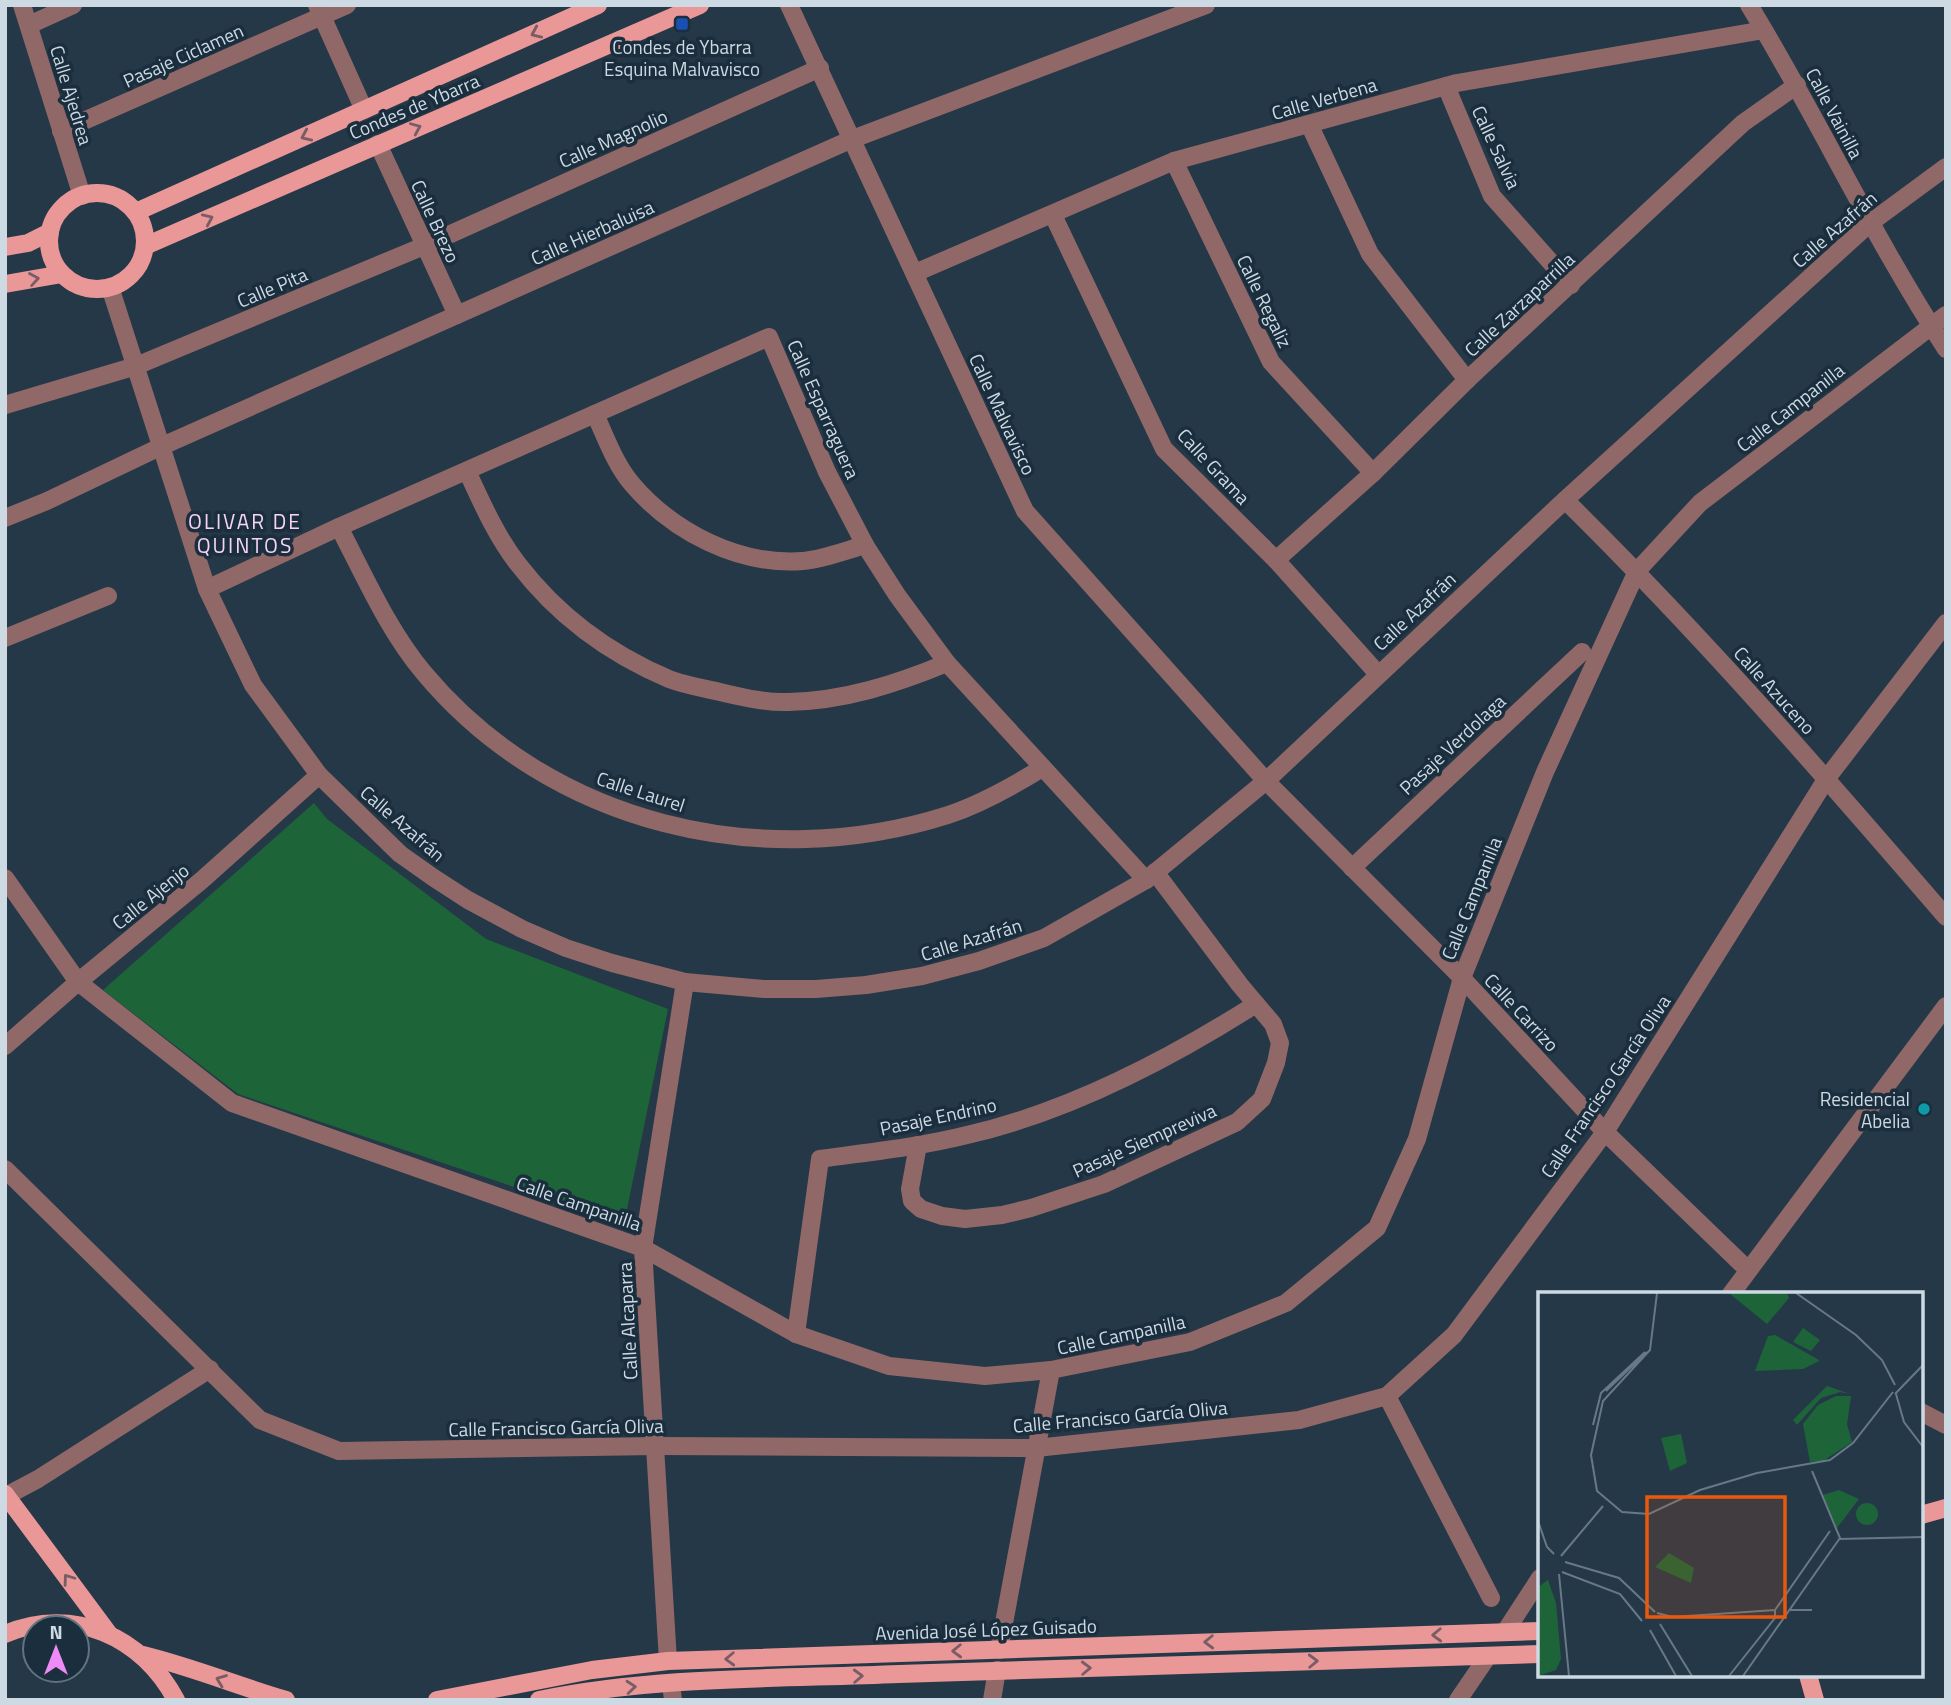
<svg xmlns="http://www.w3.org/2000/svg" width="1951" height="1705" font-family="'Titillium Web',sans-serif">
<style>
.green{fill:#1d6539}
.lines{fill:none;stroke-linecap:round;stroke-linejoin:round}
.minor{stroke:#906867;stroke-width:18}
.major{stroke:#ea9797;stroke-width:18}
.oneway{stroke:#785d66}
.transit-dot{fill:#1a4fb4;stroke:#1a2e3d;stroke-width:2.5}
.culture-dot{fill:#0f9aa8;stroke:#1a2e3d;stroke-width:2.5}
.labels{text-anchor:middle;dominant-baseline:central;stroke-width:7;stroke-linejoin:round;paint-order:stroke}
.poi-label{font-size:19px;fill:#cddae4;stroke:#1a2e3d}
.street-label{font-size:19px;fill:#cddae4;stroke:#1a2e3d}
.neighbourhood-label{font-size:21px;letter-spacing:2px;fill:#f6d4f8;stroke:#1a2e3d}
.inset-road{fill:none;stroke:#687986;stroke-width:2}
.view{fill:#e8590c;fill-opacity:0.15;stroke:#e8590c;stroke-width:3.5}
.inset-edge{fill:none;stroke:#cddae4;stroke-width:3.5}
</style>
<rect width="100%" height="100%" fill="#243848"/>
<path class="green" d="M314,803l13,16 159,120 182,70 -44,215 -386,-130 -135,-104z"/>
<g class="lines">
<g class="minor">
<path d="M22,5l60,191"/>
<path d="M317,5l47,105"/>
<path d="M789,5l236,506 241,270 196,197 143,154 143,138"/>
<path d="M1749,5c69,113 125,234 197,344"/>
<path d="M29,25l44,-20"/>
<path d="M1446,86l46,110 79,89"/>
<path d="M1309,124l61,130 97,126"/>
<path d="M61,131l286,-126"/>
<path d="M378,144l79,171"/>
<path d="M1174,161l97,201 102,111"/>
<path d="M1053,215l111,234 112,111 102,114"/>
<path d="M915,273l259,-112 283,-78 307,-53"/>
<path d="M110,287l97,302 46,96 66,90 81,79 34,24 34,22 54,29 44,19 46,15 73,19 79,7h52l50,-4 56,-9 57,-15 65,-23 102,-58 120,-99 299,-281 305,-277 76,-56"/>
<path d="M5,405l131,-39 288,-120 396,-178"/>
<path d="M595,414c11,24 20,50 37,70 41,48 107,82 171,77 21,-2 41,-10 62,-16"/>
<path d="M467,471c15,32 29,65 51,93 39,51 92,90 151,115 15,6 34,9 51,13 22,5 46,11 68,10 56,-1 108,-18 159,-39"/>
<path d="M1565,500c134,132 258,274 381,417"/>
<path d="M5,518l42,-17 113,-54 690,-307 356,-135"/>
<path d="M339,527c26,50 49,103 85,146 127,152 338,201 524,142 33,-11 65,-29 94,-47"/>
<path d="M1276,560l97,-87 94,-93 276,-257 54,-38"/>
<path d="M207,589l132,-62 430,-190 58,135 38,73 32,50 50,68 199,217"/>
<path d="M5,638l103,-42"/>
<path d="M1352,868l230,-216"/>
<path d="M5,878l73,104 154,121 411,145 153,86 93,32 96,10 66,-6 139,-28 96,-39 91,-75 40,-89 45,-161 83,-206 92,-201 63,-68 246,-188"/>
<path d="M5,1046l73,-64 124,-102 117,-105"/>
<path d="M918,1145l-8,44 2,12 9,8 21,7 23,3 37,-4 29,-7 73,-24 133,-62 25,-23 14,-36 4,-20 -7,-19 -33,-39 -85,-113"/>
<path d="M5,1169l255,251 79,31 317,-5 380,2 263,-28 88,-24 67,-61 151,-203 222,-354 119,-155"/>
<path d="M1731,1294l215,-288"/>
<path d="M796,1334l24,-175c49,-7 99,-12 147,-24 101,-23 201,-75 289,-131"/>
<path d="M1387,1396l104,202"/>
<path d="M1921,1412l25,13"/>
<path d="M6,1496l32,-17 172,-110"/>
<path d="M1505,1632l35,-54"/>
<path d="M999,1650l52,-280"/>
<path d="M668,1661l-25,-413 42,-266"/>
<path d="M671,1683l2,17"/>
<path d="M992,1700l5,-30"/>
<path d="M1458,1700l30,-44"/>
</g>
<g class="major">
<circle cx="97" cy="241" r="48"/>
<path d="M136,212l462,-207"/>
<path d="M145,246l555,-241"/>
<path d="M5,247l23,-4 22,-11"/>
<path d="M5,284l57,-10"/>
<path d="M5,1494l104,140"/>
<path d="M1921,1515l25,-7"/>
<path d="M5,1634c68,-29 138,3 171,66"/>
<path d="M143,1655c49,12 95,31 143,45"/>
<path d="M1808,1675l7,25"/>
<path d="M437,1700l155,-30 76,-9 872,-30"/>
<path d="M539,1700c118,-24 240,-21 360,-26 213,-8 427,-14 641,-20"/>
</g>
</g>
<defs><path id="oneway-chevron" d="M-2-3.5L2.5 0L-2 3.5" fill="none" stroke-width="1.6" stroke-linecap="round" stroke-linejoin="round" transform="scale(1.75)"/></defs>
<g class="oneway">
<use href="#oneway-chevron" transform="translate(536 33) rotate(156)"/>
<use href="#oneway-chevron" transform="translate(416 128) rotate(-23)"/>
<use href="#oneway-chevron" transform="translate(306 136) rotate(156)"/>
<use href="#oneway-chevron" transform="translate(208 219) rotate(-24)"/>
<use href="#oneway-chevron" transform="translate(34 279) rotate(-10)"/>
<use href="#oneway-chevron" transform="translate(68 1579) rotate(-126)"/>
<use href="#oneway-chevron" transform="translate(1437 1635) rotate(178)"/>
<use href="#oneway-chevron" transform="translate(1209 1642) rotate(178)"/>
<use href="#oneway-chevron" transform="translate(957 1651) rotate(178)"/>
<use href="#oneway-chevron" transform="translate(730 1659) rotate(178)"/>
<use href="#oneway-chevron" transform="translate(1313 1661) rotate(-2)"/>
<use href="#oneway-chevron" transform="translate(1086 1668) rotate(-2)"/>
<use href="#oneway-chevron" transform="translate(858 1676) rotate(-2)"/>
<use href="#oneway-chevron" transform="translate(221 1680) rotate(-159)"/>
<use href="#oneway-chevron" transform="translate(631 1687) rotate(-5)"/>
</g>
<rect class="transit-dot" x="675" y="17" width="14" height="14" rx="3.5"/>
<circle class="culture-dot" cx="1924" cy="1109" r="7"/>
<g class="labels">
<g class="poi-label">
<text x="682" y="46">Condes de Ybarra<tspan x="682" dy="22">Esquina Malvavisco</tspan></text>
<text x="1910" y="1098" text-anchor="end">Residencial<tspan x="1910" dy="22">Abelia</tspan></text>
</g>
<g class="street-label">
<text transform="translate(183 55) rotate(-24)">Pasaje Ciclamen</text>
<text transform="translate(72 95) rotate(73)">Calle Ajedrea</text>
<text transform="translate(1324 98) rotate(-16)">Calle Verbena</text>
<text transform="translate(414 106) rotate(-23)">Condes de Ybarra</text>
<text transform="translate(1835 113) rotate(62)">Calle Vainilla</text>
<text transform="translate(613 138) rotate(-24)">Calle Magnolio</text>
<text transform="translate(1497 147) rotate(65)">Calle Salvia</text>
<text transform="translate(436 221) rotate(65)">Calle Brezo</text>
<text transform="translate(1834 229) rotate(-41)">Calle Azafrán</text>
<text transform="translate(592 232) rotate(-24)">Calle Hierbaluisa</text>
<text transform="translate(272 287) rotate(-23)">Calle Pita</text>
<text transform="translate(1265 301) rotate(64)">Calle Regaliz</text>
<text transform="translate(1519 304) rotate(-43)">Calle Zarzaparrilla</text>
<text transform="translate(1790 407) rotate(-38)">Calle Campanilla</text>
<text transform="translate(824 409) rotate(66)">Calle Esparraguera</text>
<text transform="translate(1003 414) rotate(65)">Calle Malvavisco</text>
<text transform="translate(1214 466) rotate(47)">Calle Grama</text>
<text transform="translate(1414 611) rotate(-43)">Calle Azafrán</text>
<text transform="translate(1775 690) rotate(48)">Calle Azuceno</text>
<text transform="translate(1452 744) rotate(-43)">Pasaje Verdolaga</text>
<text transform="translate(641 791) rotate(18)">Calle Laurel</text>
<text transform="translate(403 823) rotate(41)">Calle Azafrán</text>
<text transform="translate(150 896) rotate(-39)">Calle Ajenjo</text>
<text transform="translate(1471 898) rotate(-68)">Calle Campanilla</text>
<text transform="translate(971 939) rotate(-17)">Calle Azafrán</text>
<text transform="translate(1522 1012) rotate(47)">Calle Carrizo</text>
<text transform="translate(1605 1086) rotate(-56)">Calle Francisco García Oliva</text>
<text transform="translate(938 1116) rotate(-12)">Pasaje Endrino</text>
<text transform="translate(1144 1140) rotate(-24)">Pasaje Siempreviva</text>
<text transform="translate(579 1203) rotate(19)">Calle Campanilla</text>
<text transform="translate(627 1321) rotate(-93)">Calle Alcaparra</text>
<text transform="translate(1121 1334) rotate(-12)">Calle Campanilla</text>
<text transform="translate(1120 1416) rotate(-5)">Calle Francisco García Oliva</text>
<text transform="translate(556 1427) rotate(-1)">Calle Francisco García Oliva</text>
<text transform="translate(986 1629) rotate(-2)">Avenida José López Guisado</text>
</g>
<g class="neighbourhood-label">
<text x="245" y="521">OLIVAR DE<tspan x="245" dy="24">QUINTOS</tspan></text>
</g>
</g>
<g transform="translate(1538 1292)">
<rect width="385" height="385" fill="#243848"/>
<path d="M191,1h58l2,5 -22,26zM265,36l17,12 -9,11 -18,-9zM237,43l44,25v1l-16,8 -48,2 13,-35zM289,94l23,8 -10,-2 -19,6 -24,27 -4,-5zM298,104h15l-4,28 5,18 -29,19 -13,1 -7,-38 15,-19zM143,142l6,29 -17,8 -9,-33zM301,198l20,9 -22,29 -14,-33zM318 222a11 11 0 1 1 22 0a11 11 0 1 1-22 0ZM131,261l25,15 -3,15 -36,-16zM10,288l8,23 5,56 -5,11 -18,6v-89z" fill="#1d6539"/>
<path class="inset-road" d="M119,1l-7,57 -47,51 -12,54 6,36 25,21 27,2 51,-24 57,-17 73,-13 23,-17 40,-51M258,1l60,42 26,25 13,25M68,99l41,-39M357,102l28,-29M358,102l8,28 19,25M55,133l8,-32 44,-41M0,229l9,26 7,7M301,247l84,-2M23,264l42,-50M27,270l54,16 36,34M24,280l58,22 22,27M21,282l10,102M251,318h23M119,321l16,4 102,-7M122,332l32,52M112,338l26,46M191,384l46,-58v-8l55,-79M205,384l97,-138 -28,-67"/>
<path class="view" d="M109,205h138v120h-138z"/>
<rect width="385" height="385" class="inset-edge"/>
</g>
<rect width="1951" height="1705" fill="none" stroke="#cddae4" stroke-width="14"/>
<g transform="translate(56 1649)"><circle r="33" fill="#1a2e3d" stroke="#627380" stroke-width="2"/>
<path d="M0-5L12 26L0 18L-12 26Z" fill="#ef8bf7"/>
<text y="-10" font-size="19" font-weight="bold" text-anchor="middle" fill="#cddae4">N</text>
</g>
</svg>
